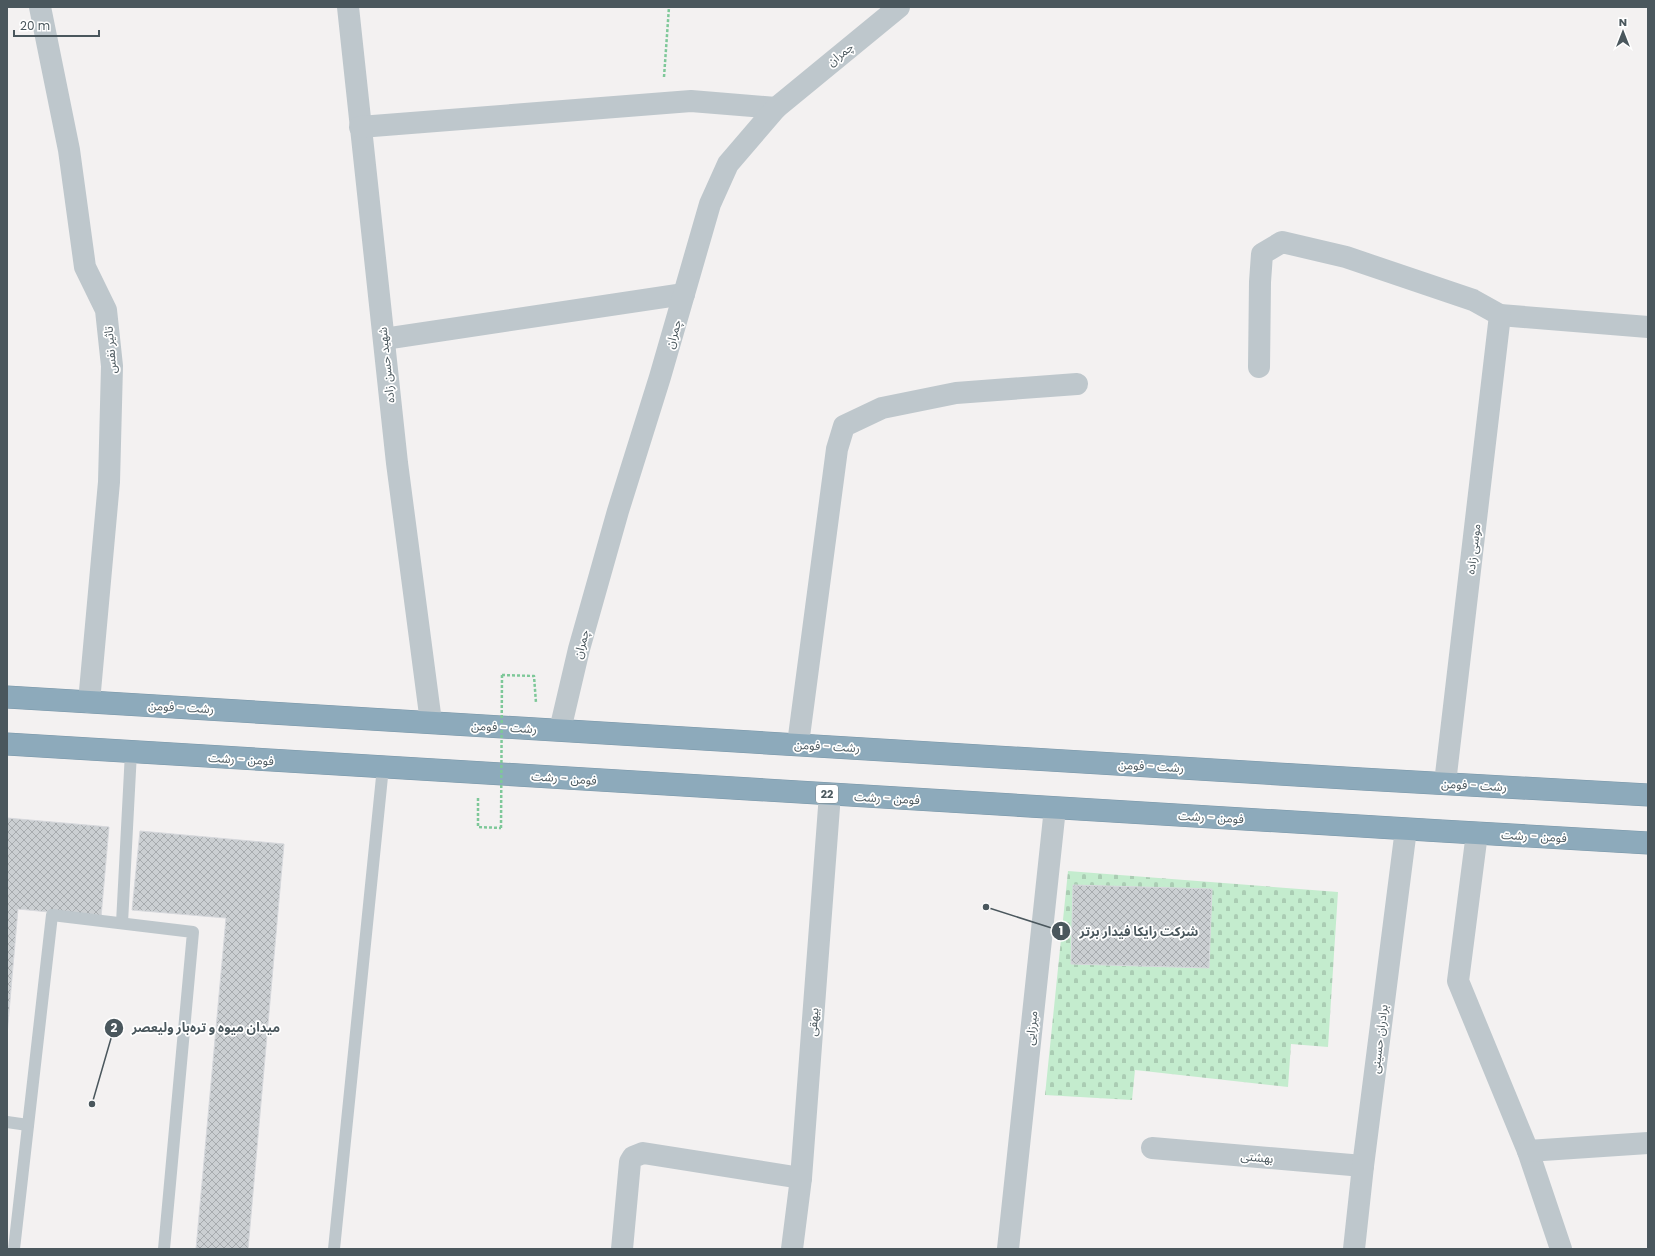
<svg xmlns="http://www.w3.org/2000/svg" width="1655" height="1256" font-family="Poppins,'Noto Sans Arabic',sans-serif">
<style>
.cemetery{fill:url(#cemetery-stones)}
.building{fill:url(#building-cross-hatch);stroke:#d6d8dc}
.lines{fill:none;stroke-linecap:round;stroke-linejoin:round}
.highway-casing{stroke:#7895a7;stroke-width:23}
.path{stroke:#7ec899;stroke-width:2.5;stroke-dasharray:3 2;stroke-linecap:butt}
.lane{stroke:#bec7cc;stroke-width:12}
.street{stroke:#bec7cc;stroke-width:22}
.highway{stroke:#8daabb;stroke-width:22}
.path-bridge{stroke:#7ec899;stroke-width:2.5;stroke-dasharray:3 2;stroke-linecap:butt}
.labels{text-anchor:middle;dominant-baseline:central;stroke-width:3.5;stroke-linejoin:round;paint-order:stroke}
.shield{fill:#fff;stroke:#80898e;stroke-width:1}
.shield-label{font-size:11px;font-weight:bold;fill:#4a575d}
.street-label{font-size:12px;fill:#4a575d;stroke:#fff}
.leader{fill:none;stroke:#4a575d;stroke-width:1.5}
.callout-dot{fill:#4a575d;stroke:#fff;stroke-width:1.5}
.mark-label{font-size:12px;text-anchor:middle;font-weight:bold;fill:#fff}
.callout-label{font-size:13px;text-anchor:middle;font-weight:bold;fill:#4a575d;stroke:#fff;stroke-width:3.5;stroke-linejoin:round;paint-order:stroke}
</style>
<defs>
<pattern id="cemetery-stones" width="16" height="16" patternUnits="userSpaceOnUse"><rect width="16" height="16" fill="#c4ecce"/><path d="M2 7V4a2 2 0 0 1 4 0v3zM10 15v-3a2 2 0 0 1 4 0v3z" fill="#aaccb3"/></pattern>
<pattern id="building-cross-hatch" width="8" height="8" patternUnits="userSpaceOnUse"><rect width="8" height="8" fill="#cbcfd2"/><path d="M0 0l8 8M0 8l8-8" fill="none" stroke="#a7abae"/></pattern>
</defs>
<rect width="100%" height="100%" fill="#f3f1f1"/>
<path class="cemetery" d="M1068,871l270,21 -10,155 -37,-3 -3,43 -153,-17 -3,30 -87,-5z"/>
<g class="building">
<path d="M7,818l102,9 -8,90 -83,-8 -11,126z"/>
<path d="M140,831l144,13 -36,405h-52l30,-331 -94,-8z"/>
<path d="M1073,885l139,4 -3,79 -138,-4z"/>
</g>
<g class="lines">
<defs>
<g id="highway">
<path d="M7,697l1355,82 286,16"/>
<path d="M7,744l1435,87 206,12"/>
</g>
</defs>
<use href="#highway" class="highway-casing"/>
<g class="path">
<path d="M664,77l5,-70"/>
<path d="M502,675l32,1 2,27"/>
<path d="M478,798v29l23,1"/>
</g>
<g class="lane">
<path d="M122,923l9,-171"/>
<path d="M7,1122l21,3"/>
<path d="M14,1249l38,-334 141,17 -29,317"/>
<path d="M334,1249l49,-482"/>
</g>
<g class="street">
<path d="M40,7l29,143 16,117 21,43 6,56 -3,116 -20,220"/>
<path d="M348,7l49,456 34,259"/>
<path d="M360,127l331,-26 85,7"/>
<path d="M384,339l300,-45"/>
<path d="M1259,367l1,-85 2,-28 20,-12 64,15 127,43 27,15 148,12"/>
<path d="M560,730l19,-81 39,-138 42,-134 50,-173 18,-40 48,-56 123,-101"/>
<path d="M798,744l39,-295 7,-23 38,-18 74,-15 121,-9"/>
<path d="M1445,783l55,-468"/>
<path d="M1477,833l-19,148 70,170 33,98"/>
<path d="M1152,1148l211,18"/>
<path d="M1528,1151l120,-8"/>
<path d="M622,1249l8,-87 3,-5 10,-4 158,25"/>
<path d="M792,1249l9,-71 29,-384"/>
<path d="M1008,1249l47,-441"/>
<path d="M1354,1249l9,-83 43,-337"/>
</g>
<use href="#highway" class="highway"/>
<path class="path-bridge" d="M501,828l1,-153"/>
</g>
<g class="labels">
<rect class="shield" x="816" y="785" width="22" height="18" rx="3"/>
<g class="shield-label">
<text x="827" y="794">22</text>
</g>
<g class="street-label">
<text transform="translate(840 54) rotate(-39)">چمران</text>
<text transform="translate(673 334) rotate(-74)">چمران</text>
<text transform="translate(110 350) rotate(-95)">تاثیر نفس</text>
<text transform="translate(386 365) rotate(-96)">شهید حسن زاده</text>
<text transform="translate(1473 549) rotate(-83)">موسی زاده</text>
<text transform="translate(581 644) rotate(-75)">چمران</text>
<text transform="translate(181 707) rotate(3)">رشت - فومن</text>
<text transform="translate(504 727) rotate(3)">رشت - فومن</text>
<text transform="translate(827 746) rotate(3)">رشت - فومن</text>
<text transform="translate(241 759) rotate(3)">فومن - رشت</text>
<text transform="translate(1151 766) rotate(3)">رشت - فومن</text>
<text transform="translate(564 778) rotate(4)">فومن - رشت</text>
<text transform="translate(1474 785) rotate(3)">رشت - فومن</text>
<text transform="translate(887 798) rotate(3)">فومن - رشت</text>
<text transform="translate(1211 817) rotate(3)">فومن - رشت</text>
<text transform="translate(1534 836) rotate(3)">فومن - رشت</text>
<text transform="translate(813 1022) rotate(-86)">بیهقی</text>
<text transform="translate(1031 1028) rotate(-84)">میرزایی</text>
<text transform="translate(1379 1039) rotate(-83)">برادران حسینی</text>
<text transform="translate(1257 1157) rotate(5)">بهشتی</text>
</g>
</g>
<path class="leader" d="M986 907L1061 931M92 1104L114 1028"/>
<g class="callout-dot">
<circle cx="986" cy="907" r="4"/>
<circle cx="92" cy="1104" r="4"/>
<circle cx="1061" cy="931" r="10"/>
<circle cx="114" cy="1028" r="10"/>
</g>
<g class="mark-label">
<text x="1061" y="935">1</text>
<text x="114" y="1032">2</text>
</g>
<g class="callout-label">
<text x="1139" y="936">شرکت رایکا فیدار برتر</text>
<text x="206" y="1032">میدان میوه و تره‌بار ولیعصر</text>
</g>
<rect width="1655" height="1256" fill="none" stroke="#4a575d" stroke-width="16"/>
<g transform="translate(1623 32)" stroke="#ffffff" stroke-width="3" paint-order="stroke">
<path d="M0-3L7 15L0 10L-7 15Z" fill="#4a575d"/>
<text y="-6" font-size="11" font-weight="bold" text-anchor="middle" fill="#4a575d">N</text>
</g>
<path d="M14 30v6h85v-6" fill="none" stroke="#4a575d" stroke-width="2"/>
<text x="20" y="30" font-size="12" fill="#4a575d" stroke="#ffffff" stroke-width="3" paint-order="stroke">20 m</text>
</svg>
